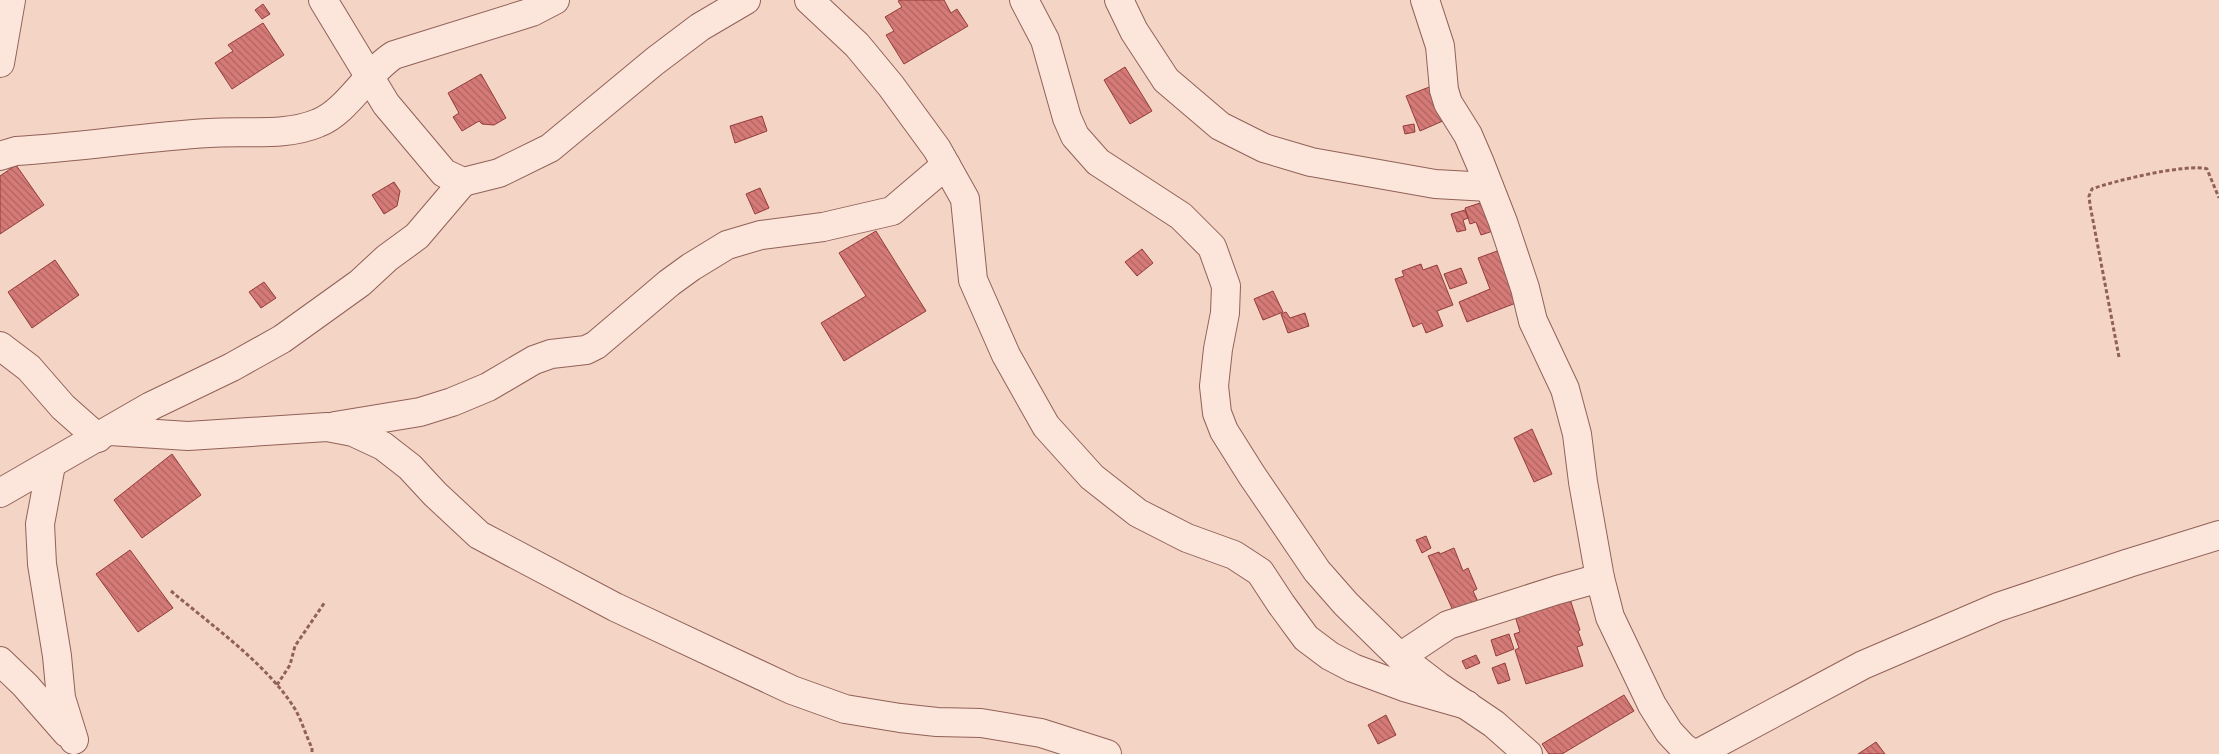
<svg xmlns="http://www.w3.org/2000/svg" width="2219" height="754" font-family="Spectral,serif">
<style>
.building{fill:url(#building-back-hatch);stroke:#933c3b}
.lines{fill:none;stroke-linecap:round;stroke-linejoin:round}
.minor-casing{stroke:#916158;stroke-width:30}
.path{stroke:#916158;stroke-width:3;stroke-dasharray:4 2.5;stroke-linecap:butt}
.minor{stroke:#fce5da;stroke-width:28}
</style>
<defs>
<pattern id="building-back-hatch" width="6" height="6" patternUnits="userSpaceOnUse" patternTransform="scale(1.25)"><rect width="6" height="6" fill="#d57a77"/><path d="M-1 5l2 2M0 0l6 6M5-1l2 2" fill="none" stroke="#ae6461"/></pattern>
</defs>
<rect width="100%" height="100%" fill="#f3d4c5"/>
<g class="building">
<path d="M901,0h43l7,13 6,-4 11,17 -64,38 -18,-29 8,-4 -9,-14 17,-10 -4,-6z"/>
<path d="M263,4l7,10 -8,5 -7,-9z"/>
<path d="M263,23l21,32 -52,34 -17,-26 18,-12 -5,-6z"/>
<path d="M1125,67l27,44 -22,13 -26,-44z"/>
<path d="M481,74l25,44 -12,7 -12,-1 -3,-3 -17,10 -9,-14 6,-4 -11,-20z"/>
<path d="M1432,86l13,34 -25,11 -14,-35z"/>
<path d="M762,116l5,15 -32,12 -5,-17z"/>
<path d="M1414,124l1,8 -10,2 -2,-8z"/>
<path d="M16,165l28,40 -44,29v-58z"/>
<path d="M394,182l6,9 -3,15 -13,8 -12,-19z"/>
<path d="M760,188l9,20 -14,6 -9,-20z"/>
<path d="M1483,202l10,29 -12,4 -5,-13 -6,2 -5,-16z"/>
<path d="M1465,210l3,8 -5,2 3,10 -9,2 -6,-18z"/>
<path d="M876,231l50,80 -82,50 -23,-38 45,-27 -27,-43z"/>
<path d="M1142,249l11,14 -16,13 -12,-14z"/>
<path d="M1500,250l21,51 -54,21 -8,-20 31,-13 -12,-31z"/>
<path d="M55,260l24,35 -47,33 -24,-36z"/>
<path d="M1421,264l2,6 14,-5 16,40 -16,6 6,15 -17,7 -4,-10 -9,4 -18,-48 9,-3 -2,-5z"/>
<path d="M1461,268l6,15 -17,6 -6,-15z"/>
<path d="M264,282l12,16 -15,10 -12,-16z"/>
<path d="M1273,291l10,21 -20,8 -9,-21z"/>
<path d="M1286,312l4,6 15,-5 4,13 -21,7 -7,-19z"/>
<path d="M1532,429l20,45 -18,8 -20,-44z"/>
<path d="M172,454l29,41 -59,43 -28,-38z"/>
<path d="M1426,536l5,12 -9,5 -6,-13z"/>
<path d="M1454,548l9,23 5,-3 9,21 -4,2 7,15 -24,11 -28,-61 11,-4 1,2z"/>
<path d="M130,550l43,58 -35,24 -42,-58z"/>
<path d="M1570,599l10,31 -2,1 5,14 -6,2 6,19 -57,18 -11,-34 4,-2 -5,-14 6,-2 -5,-16z"/>
<path d="M1509,634l5,15 -18,7 -5,-16z"/>
<path d="M1476,655l4,8 -14,6 -4,-8z"/>
<path d="M1505,663l5,17 -12,4 -6,-16z"/>
<path d="M1624,695l10,16 -72,43h-13l-7,-10z"/>
<path d="M1386,715l10,20 -18,9 -10,-19z"/>
<path d="M1876,742l9,12h-27z"/>
</g>
<g class="lines">
<defs>
<g id="minor">
<path d="M323,0l63,104 58,69 19,9 36,-9 51,-25 105,-87 45,-34 46,-27"/>
<path d="M809,0l48,45 34,41 46,63 28,50 8,81 33,75 40,71 46,51 46,36 49,25 47,17 26,17 21,32 25,34 24,18 23,12 51,19 63,18"/>
<path d="M1024,0l21,40 22,78 8,18 23,26 83,54 31,31 14,39 -1,27 -7,36 -4,37 3,27 7,18 27,43 66,97 29,33 54,53 38,29 56,38 34,30"/>
<path d="M1119,0l15,31 32,49 54,46 44,22 47,14 124,22 54,3"/>
<path d="M1425,0l15,46 4,44 4,13 20,32 12,28 23,59 22,66 8,33 32,68 12,45 6,48 17,96 10,39 42,88 17,27 14,15 10,7"/>
<path d="M0,63l11,-63"/>
<path d="M0,156l16,-5c64,-4 128,-14 193,-18 36,-3 76,4 109,-10 29,-11 49,-51 76,-68l138,-43 23,-12"/>
<path d="M0,346l29,22 34,39 35,31"/>
<path d="M335,426l85,-14 32,-10 36,-15 46,-27 17,-6 35,-4 10,-5 73,-62 22,-16 36,-22 34,-10 62,-8 69,-16 54,-46"/>
<path d="M110,431l78,5 139,-9 26,5 30,14 27,21 25,27 44,41 136,72 177,83 53,19 55,9 37,4 44,1 60,10 66,21"/>
<path d="M51,465l-11,59 2,40 15,92 4,42 13,42"/>
<path d="M0,493l151,-87 81,-39 50,-28 78,-56 27,-25 30,-22 46,-54"/>
<path d="M1400,657l48,-32 109,-35 43,-12"/>
<path d="M0,661l25,24 42,48"/>
<path d="M1697,754l166,-89 135,-58 131,-44 90,-28"/>
</g>
</defs>
<use href="#minor" class="minor-casing"/>
<g class="path">
<path d="M2119,357l-29,-152 -1,-9 3,-7c21,-8 96,-26 115,-20l12,29"/>
<path d="M171,591c40,34 96,73 124,118 7,12 11,27 17,39v6"/>
<path d="M277,685l13,-20 5,-19 30,-44"/>
</g>
<use href="#minor" class="minor"/>
</g>
</svg>
